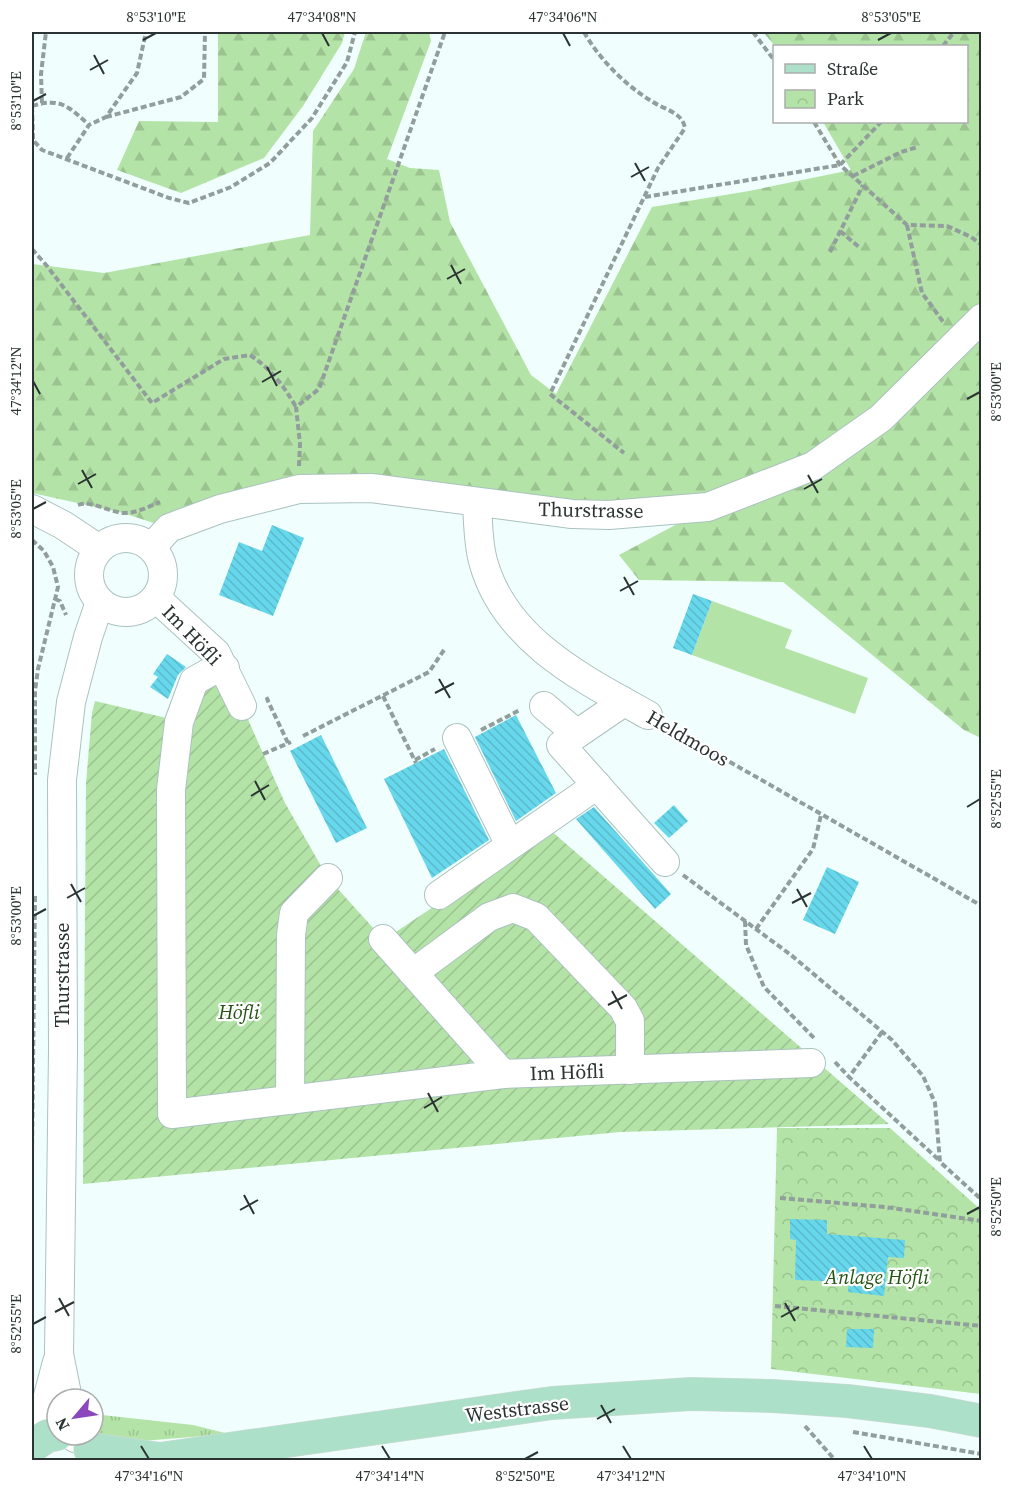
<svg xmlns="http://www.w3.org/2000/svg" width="1013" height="1492" font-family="'Source Serif 4',serif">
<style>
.grass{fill:url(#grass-tufts)}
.forest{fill:url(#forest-firs)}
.park{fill:url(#park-crowns)}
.garden{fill:url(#garden-furrows)}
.pitch{fill:#b3e3a6}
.building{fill:url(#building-back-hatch)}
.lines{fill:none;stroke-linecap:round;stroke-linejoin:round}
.minor-casing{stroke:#abc2bf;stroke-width:30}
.major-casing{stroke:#d9dada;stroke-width:34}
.path{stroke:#929e9c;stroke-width:4;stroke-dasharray:6 3;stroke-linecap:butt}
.minor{stroke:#fff;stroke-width:28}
.major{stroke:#ade0c9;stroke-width:33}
.ticks{fill:none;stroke:#2b3433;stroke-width:2}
.labels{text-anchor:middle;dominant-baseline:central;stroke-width:4.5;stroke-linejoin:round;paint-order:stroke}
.street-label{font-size:20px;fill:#2b3433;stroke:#fff}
.park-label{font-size:20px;font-style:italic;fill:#245514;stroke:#fff}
.neatline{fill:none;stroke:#2b3433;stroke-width:2}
.ticks-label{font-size:15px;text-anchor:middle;fill:#2b3433}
</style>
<defs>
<pattern id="grass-tufts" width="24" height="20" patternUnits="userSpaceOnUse" patternTransform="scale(1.5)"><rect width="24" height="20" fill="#b3e3a6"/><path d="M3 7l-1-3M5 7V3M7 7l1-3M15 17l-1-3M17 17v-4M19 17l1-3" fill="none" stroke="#9ac38f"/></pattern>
<pattern id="forest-firs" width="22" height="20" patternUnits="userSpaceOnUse" patternTransform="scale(1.5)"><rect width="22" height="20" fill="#b3e3a6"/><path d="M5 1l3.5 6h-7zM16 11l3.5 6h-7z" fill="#9ac38f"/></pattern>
<pattern id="park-crowns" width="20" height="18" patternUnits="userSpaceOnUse" patternTransform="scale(1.5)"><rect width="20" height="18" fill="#b3e3a6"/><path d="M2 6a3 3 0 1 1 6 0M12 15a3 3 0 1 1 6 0" fill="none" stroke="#9ac38f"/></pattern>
<pattern id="garden-furrows" width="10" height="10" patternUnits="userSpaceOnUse" patternTransform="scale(1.5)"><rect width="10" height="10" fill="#b3e3a6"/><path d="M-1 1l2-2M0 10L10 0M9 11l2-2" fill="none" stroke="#9ac38f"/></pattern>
<pattern id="building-back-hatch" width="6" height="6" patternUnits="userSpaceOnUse" patternTransform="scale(1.5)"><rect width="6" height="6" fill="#67d7ec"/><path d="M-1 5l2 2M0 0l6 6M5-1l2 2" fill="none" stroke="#5ab9cb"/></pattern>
</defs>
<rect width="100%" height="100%" fill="#f0fffd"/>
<path class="grass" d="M93,1414l100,11 36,9 -100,8 -27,-5 -9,-8z"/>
<g class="forest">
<path d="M218,32h127l-3,11 -39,63 -39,52 -83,35 -64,-23 22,-49 79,1z"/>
<path d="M366,32h63l2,9 -44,118 23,9 29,2 11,52 81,153 25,19 96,-187 97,-16 102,-21 -28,-48h143v-76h-191l-12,-14h218v706l-17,-8 -181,-148 -144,-2 -20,-25 88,-47 -98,7 -238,-27 -202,40 -46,-15 -91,-20v-229l72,9 206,-38 3,-104 41,-62z"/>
</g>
<path class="park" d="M777,1128h113l91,82v184l-210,-25z"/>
<path class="garden" d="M210,672l32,34 43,97 43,75 56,62 165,-111 340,295 -269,8 -537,52 3,-401 6,-70 3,-12 84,20z"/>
<path class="pitch" d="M712,601l80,29 -7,18 83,30 -13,36 -163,-59z"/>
<g class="building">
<path d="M272,525l32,13 -31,78 -54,-21 20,-53 23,9z"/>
<path d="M693,594l19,7 -20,54 -19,-7z"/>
<path d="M167,654l19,13 -8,8 -10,24 -18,-12 8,-10 -5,-3z"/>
<path d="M516,715l40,78 -40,28 -41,-84z"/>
<path d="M321,735l46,93 -31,15 -46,-92z"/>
<path d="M444,749l45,91 -57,38 -48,-99z"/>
<path d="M674,805l14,16 -19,17 -15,-15z"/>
<path d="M594,807l77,87 -16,15 -79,-90z"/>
<path d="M827,867l32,15 -24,52 -32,-14z"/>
<path d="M790,1219l37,1v14l78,6 -1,18 -16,-1 -4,39 -36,-4 1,-10 -54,-2 1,-40 -6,-1z"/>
<path d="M847,1329h27l-1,19 -27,-1z"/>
</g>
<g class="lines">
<defs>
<g id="minor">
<path d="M477,502c1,19 1,41 6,59 21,79 100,118 165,154"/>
<path d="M32,509l31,16 36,24"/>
<circle cx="126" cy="575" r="37"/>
<path d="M152,547l17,-19 51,-19 79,-20 72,-1 201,26 37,1 99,-8 105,-41 68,-48 101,-100"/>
<path d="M156,598l60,55 26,53"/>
<path d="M225,668l-15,4 -16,9 -15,41 -8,68 1,324 331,-40"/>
<path d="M544,706l33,28 41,-28 3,-6"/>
<path d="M577,734l-16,11 104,117"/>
<path d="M457,738l53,107"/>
<path d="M439,895l158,-110"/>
<path d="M383,939l120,135 308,-11"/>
<path d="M413,973l76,-56 24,-9 23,9 87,91 7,13v49"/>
<path d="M290,1100l1,-165 3,-22 34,-35"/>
<path d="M68,1399l-9,-45 4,-304 -1,-270 9,-78 17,-65 12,-35"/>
<path d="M74,1435l1,3"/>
<path d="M36,1441l21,-79"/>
</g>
<g id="major">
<path d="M32,1446l15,-10 10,-2"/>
<path d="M90,1449l70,10 392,-56 139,-9 81,2 75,5 83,10 52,10"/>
</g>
</defs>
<use href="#minor" class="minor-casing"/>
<use href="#major" class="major-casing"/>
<g class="path">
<path d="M584,32c15,27 42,54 69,70 12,8 29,10 32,26l-27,40 -108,226 74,59"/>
<path d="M753,32l21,28"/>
<path d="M943,46l11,-14"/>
<path d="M42,103l-1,-29 5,-42"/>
<path d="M32,106l1,34 9,10 127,48 20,5 42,-16 39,-24 42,-45 35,-56 8,-30"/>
<path d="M32,106c29,-9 37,1 57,19"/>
<path d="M106,117l75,-20 23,-18 1,-47"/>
<path d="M814,122l26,43 67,60 40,1 24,11 11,8"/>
<path d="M67,158l22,-33 17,-8 31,-44 9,-41"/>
<path d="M853,176l48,-24 17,-5"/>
<path d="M645,197l195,-32 41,-43"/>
<path d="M907,225l15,68 22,30"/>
<path d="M840,231l19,16"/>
<path d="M32,249l15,17 105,137 72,-44 26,-4c21,14 34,31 46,52"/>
<path d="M830,252l33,-67"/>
<path d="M299,466l1,-22 -4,-37 23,-18 126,-357"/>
<path d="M78,505c13,-5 31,7 46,8 13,0 24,-6 36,-11"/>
<path d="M32,540l12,11 9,16 5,20 -20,82 -3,22v84"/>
<path d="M55,599l5,2 6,14"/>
<path d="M383,696l33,67"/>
<path d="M269,698l-2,1 21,44"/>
<path d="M667,726l315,180"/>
<path d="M481,730l39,-20"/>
<path d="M303,736l126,-64 15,-22"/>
<path d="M263,754l28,-12"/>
<path d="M415,760l20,-11"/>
<path d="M683,875l108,80 101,85 31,36 12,27 5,59 42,38"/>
<path d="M745,921l1,24 18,42 50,51"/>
<path d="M756,929l57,-80 8,-34"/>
<path d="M882,1032l-33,45 91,84"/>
<path d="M835,1062l14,15"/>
<path d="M32,1154l3,-261"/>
<path d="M780,1198l105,9 97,14"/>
<path d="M775,1306l207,20"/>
<path d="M805,1426l30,34"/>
<path d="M853,1432l129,22"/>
</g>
<use href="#minor" class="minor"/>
<use href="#major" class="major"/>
</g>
<path class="ticks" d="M322,33l7,13M563,33l7,13M143,40l13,-7M878,40l13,-7M94,55l10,19M90,70l18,-10M33,101l13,-7M635,163l10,18M631,177l18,-10M451,265l10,19M447,279l18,-10M267,367l10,19M33,381l7,13M262,382l19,-11M967,399l13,-7M82,470l10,18M808,475l10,18M78,484l18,-10M804,489l18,-10M33,509l13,-7M624,577l10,18M620,591l18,-10M439,679l11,19M435,693l19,-10M255,781l10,19M251,796l18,-11M967,807l13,-8M71,884l10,18M797,889l10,18M67,898l18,-10M792,903l19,-10M33,916l13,-7M612,991l10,18M608,1005l19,-10M428,1093l10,19M424,1108l18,-11M244,1195l10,19M240,1210l18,-10M967,1214l13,-7M59,1298l10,18M785,1303l10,18M55,1312l19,-10M781,1317l18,-10M33,1324l13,-7M601,1405l10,18M597,1419l18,-10M141,1446l8,13M382,1446l8,13M623,1446l8,13M864,1446l8,13M525,1459l13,-7"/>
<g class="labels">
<g class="street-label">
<text transform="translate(591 510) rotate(1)">Thurstrasse</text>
<text transform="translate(192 635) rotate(46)">Im Höfli</text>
<text transform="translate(688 738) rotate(30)">Heldmoos</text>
<text transform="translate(62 975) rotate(-90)">Thurstrasse</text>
<text transform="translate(567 1072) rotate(-2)">Im Höfli</text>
<text transform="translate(517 1409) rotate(-7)">Weststrasse</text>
</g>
<g class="park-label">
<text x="239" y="1012">Höfli</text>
<text x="877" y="1277">Anlage Höfli</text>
</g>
</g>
<rect width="1013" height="1492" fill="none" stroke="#ffffff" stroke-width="66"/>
<rect x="773" y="45" width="195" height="78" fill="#ffffff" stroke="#aaaead" stroke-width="1.5"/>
<rect x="785" y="64" width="30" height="9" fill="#ade0c9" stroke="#aaaead" stroke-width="1.5"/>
<text x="827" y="75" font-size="18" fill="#2b3433">Straße</text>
<rect x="785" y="90" width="30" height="18" fill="url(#park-crowns)" stroke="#aaaead" stroke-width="1.5"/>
<text x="827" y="105" font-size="18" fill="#2b3433">Park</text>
<g transform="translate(75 1417) rotate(241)"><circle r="28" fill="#ffffff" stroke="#aaaead" stroke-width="1.5"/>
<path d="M0-4.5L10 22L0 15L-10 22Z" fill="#8b48bc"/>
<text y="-9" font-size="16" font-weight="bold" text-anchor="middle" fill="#2b3433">N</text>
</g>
<rect x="33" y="33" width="947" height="1426" class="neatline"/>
<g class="ticks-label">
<text x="156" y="22">8°53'10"E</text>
<text x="322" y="22">47°34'08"N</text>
<text x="563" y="22">47°34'06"N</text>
<text x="891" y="22">8°53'05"E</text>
<text transform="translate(16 101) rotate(-90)" y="5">8°53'10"E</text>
<text transform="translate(16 381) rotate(-90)" y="5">47°34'12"N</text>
<text transform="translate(996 392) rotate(-90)" y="5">8°53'00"E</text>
<text transform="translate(16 509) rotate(-90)" y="5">8°53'05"E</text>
<text transform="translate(996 799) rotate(-90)" y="5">8°52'55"E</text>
<text transform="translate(16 916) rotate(-90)" y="5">8°53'00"E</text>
<text transform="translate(996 1207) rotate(-90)" y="5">8°52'50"E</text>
<text transform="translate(16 1324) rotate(-90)" y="5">8°52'55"E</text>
<text x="149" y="1481">47°34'16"N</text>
<text x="390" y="1481">47°34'14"N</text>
<text x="525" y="1481">8°52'50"E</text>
<text x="631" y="1481">47°34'12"N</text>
<text x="872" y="1481">47°34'10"N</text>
</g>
</svg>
